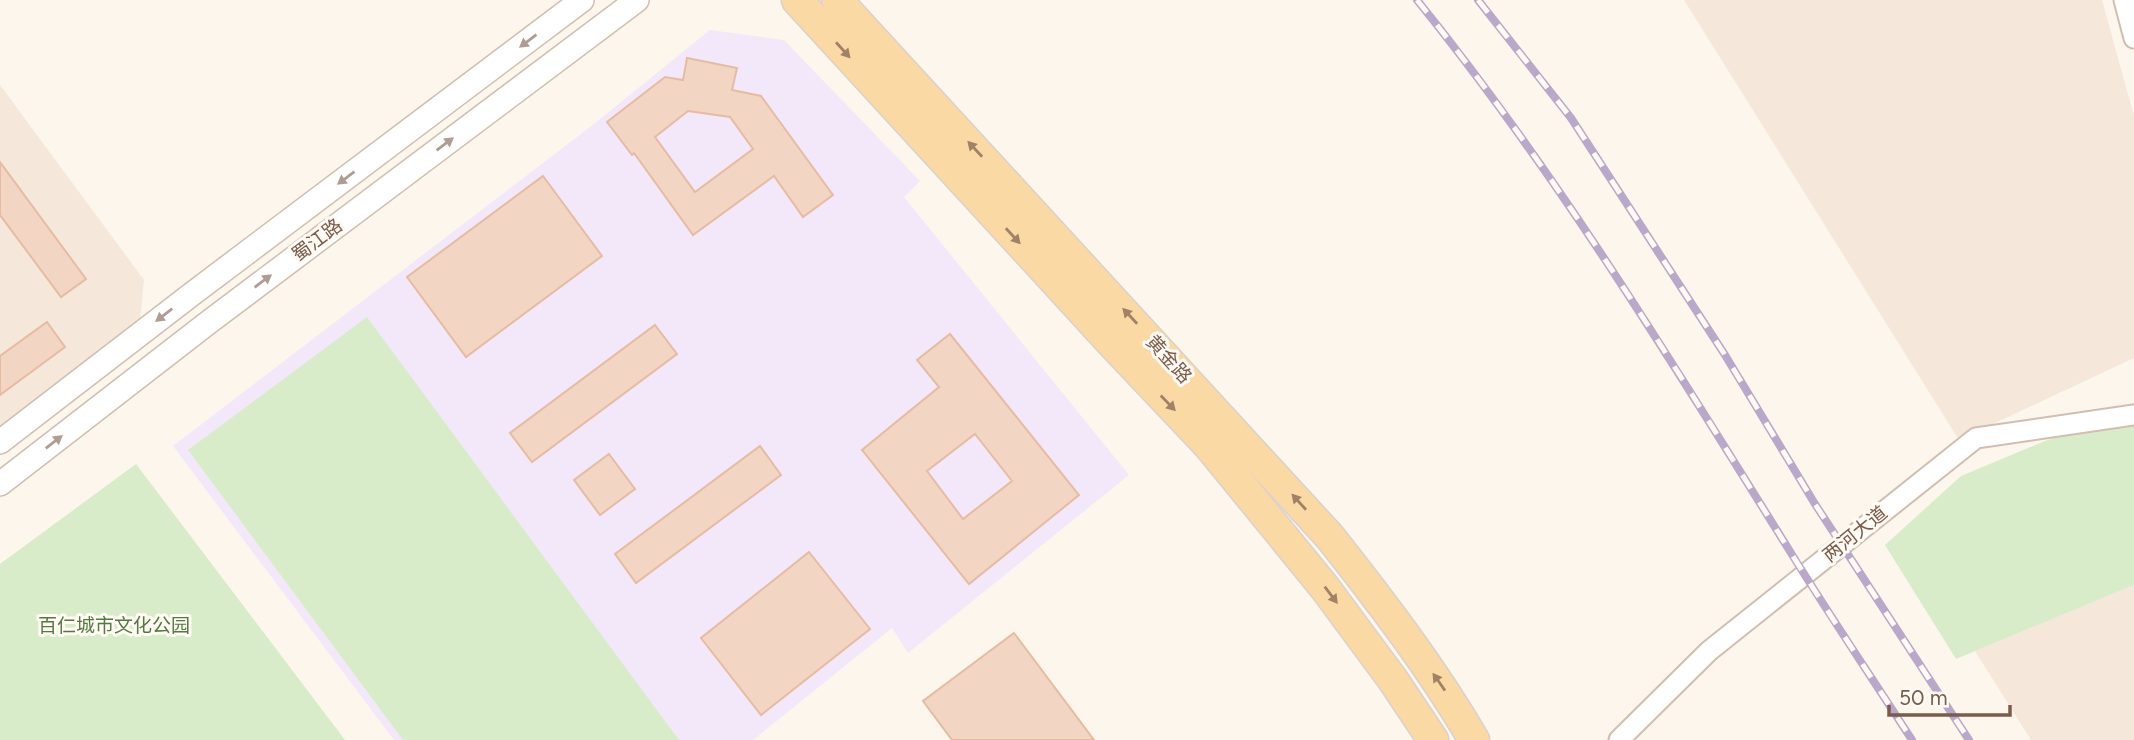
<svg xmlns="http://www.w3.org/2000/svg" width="2134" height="740" font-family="Figtree,'Noto Sans SC',sans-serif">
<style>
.residential{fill:#f5e8da}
.education{fill:#f3e8fa}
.green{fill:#d8ecc9}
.building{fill:#f3d5c3;stroke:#e6bba3;stroke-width:2;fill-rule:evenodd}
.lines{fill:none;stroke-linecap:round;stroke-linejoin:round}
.minor-casing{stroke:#d1beb0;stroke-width:23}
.tertiary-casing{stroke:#d1beb0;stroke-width:26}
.primary-casing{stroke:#dad1cd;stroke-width:33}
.minor{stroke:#fff;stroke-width:19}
.tertiary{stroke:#fff;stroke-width:23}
.primary{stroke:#fbd9a5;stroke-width:30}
.rail-casing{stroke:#b9a8c9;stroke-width:8}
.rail{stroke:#fffaf3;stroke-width:5;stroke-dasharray:16;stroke-linecap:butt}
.oneway{fill:#af9d94}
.oneway2{fill:#a18267}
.labels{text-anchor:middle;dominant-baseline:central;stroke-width:6;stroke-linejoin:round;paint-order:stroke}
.street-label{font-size:19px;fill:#7a5c4d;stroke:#fffaf3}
.park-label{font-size:19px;fill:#537a41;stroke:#fffaf3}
</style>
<rect width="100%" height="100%" fill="#fdf6ec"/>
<g class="residential">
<path d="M1684,0h418l32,116v242l-175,82z"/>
<path d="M0,85l144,195 -5,50 -139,96z"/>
<path d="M2134,585v155h-103l-56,-89z"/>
</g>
<path class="education" d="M710,30l74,10 136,141 -16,16 225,278 -221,178 -16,-25 -139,112h-359l-221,-294 417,-319z"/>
<g class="green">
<path d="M367,317l312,423h-276l-215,-290z"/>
<path d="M2134,411v174l-178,74 -71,-114 76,-69 84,-35z"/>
<path d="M136,464l209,276h-345v-176z"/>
</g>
<g class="building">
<path d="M687,58l50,10 -5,22 29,6 72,99 -30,22 -29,-41 -81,59 -59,-82 -2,2 -25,-33 58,-45 18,3zM688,111l42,6 23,32 -58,43 -40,-55z"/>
<path d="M0,162l86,117 -25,18 -61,-82z"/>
<path d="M543,176l59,80 -136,101 -59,-80z"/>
<path d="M47,322l18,25 -65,48v-39z"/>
<path d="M655,325l22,29 -145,108 -22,-29z"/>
<path d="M950,334l129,161 -110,89 -107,-134 77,-63 -22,-27zM975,434l37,47 -49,38 -36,-48z"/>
<path d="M760,446l21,29 -145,108 -21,-29z"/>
<path d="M609,454l26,35 -35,26 -26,-35z"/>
<path d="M809,552l61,77 -109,86 -60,-77z"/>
<path d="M1014,633l80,107h-142l-29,-39z"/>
</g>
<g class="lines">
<defs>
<g id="minor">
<path d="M2124,0l10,38"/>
<path d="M1619,740l90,-89 267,-213 158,-23"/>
</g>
<g id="tertiary">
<path d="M0,442l192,-148 390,-294"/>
<path d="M0,484l209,-162 428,-322"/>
</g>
<g id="primary">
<path d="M797,0l312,340 101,107 115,141 68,92 40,60"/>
<path d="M837,0l493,537c52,66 102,131 144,203"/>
</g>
</defs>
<use href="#minor" class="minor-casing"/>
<use href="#tertiary" class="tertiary-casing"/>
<use href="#primary" class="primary-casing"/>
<use href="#minor" class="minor"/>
<use href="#tertiary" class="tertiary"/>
<use href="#primary" class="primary"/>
<defs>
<g id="rail">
<path d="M1417,0c140,173 256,364 374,553 39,63 81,125 121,187"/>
<path d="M1478,0l93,118 154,237 90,149 154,236"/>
</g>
</defs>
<use href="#rail" class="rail-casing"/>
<use href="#rail" class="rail"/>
</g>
<defs><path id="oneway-solid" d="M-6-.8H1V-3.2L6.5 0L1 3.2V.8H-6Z" transform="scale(1.75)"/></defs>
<g class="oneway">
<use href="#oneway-solid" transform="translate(528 41) rotate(143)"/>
<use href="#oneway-solid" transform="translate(445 144) rotate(-37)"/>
<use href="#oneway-solid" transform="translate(346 178) rotate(143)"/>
<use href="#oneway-solid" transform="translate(263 281) rotate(-37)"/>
<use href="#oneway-solid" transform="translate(164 315) rotate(142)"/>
<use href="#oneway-solid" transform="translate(54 442) rotate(-38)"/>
</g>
<g class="oneway2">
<use href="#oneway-solid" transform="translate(843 50) rotate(48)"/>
<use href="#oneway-solid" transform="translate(975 149) rotate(-133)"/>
<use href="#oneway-solid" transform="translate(1013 236) rotate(47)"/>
<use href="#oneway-solid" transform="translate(1130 316) rotate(-133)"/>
<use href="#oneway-solid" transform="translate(1168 403) rotate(46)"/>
<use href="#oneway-solid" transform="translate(1299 502) rotate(-132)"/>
<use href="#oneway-solid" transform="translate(1331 595) rotate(53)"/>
<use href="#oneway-solid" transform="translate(1439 682) rotate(-125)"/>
</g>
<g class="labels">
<g class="street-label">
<text transform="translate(317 240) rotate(-37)">蜀江路</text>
<text transform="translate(1169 359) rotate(48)">黄金路</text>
<text transform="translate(1855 534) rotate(-39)">两河大道</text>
</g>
<g class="park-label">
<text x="114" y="625">百仁城市文化公园</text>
</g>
</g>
<path d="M1889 705v10h121v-10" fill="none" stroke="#7a5c4d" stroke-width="3.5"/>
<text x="1899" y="705" font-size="21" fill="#7a5c4d" stroke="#fffaf3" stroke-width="5" paint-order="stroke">50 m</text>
</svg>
